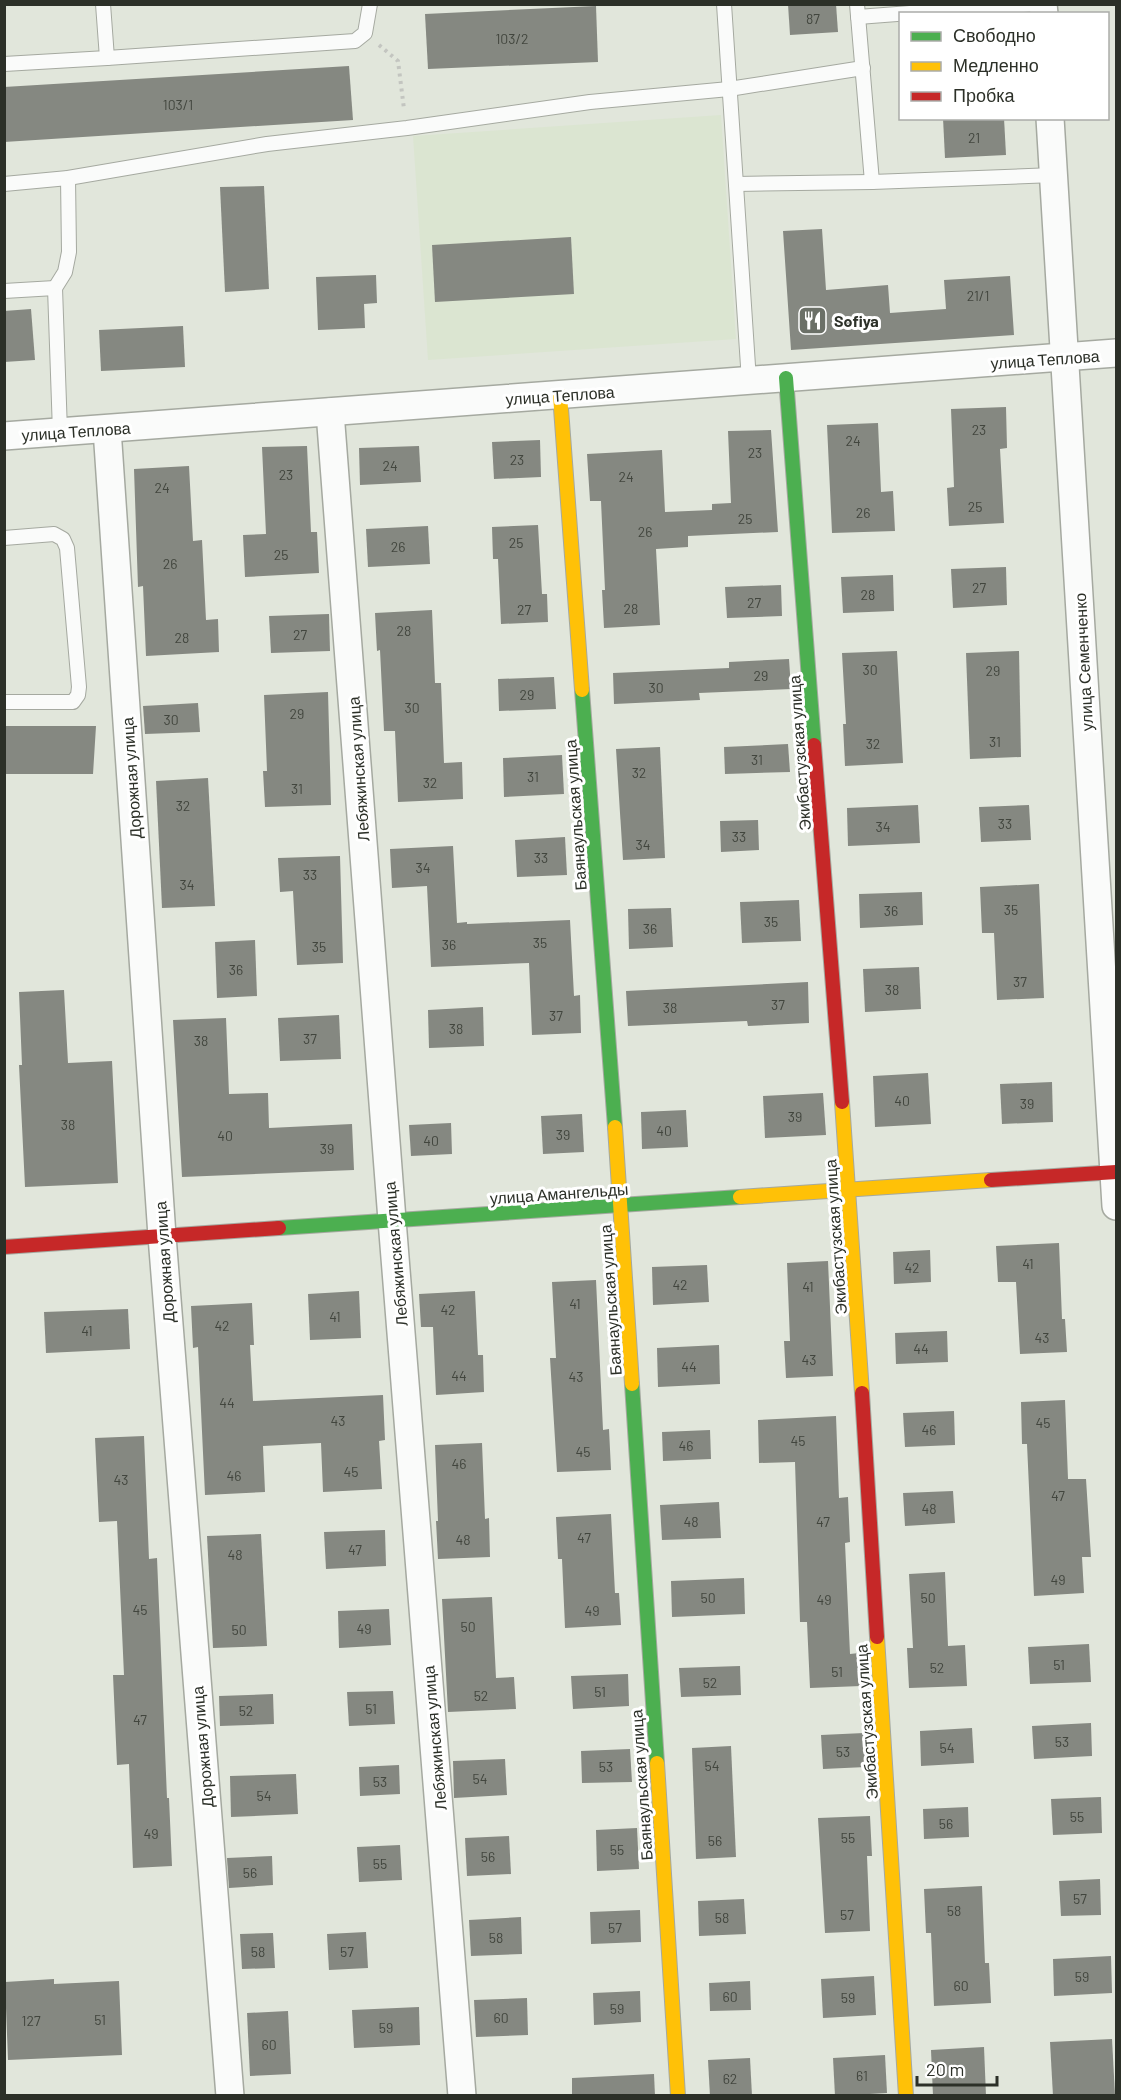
<svg xmlns="http://www.w3.org/2000/svg" width="1121" height="2100" font-family="Barlow,sans-serif">
<style>
.built{fill:#dbe5d1}
.building{fill:#858881}
.lines{fill:none;stroke-linecap:round;stroke-linejoin:round}
.lane-casing{stroke:#a5a9a0;stroke-width:16}
.street-casing{stroke:#a5a9a0;stroke-width:30}
.fast-casing{stroke:#a5a9a0;stroke-width:16}
.slow-casing{stroke:#a5a9a0;stroke-width:16}
.jam-casing{stroke:#a5a9a0;stroke-width:16}
.path{stroke:#c3c5c0;stroke-width:4;stroke-dasharray:3 4.5;stroke-linecap:butt}
.lane{stroke:#fafbfa;stroke-width:14}
.street{stroke:#fafbfa;stroke-width:27}
.fast{stroke:#4caf50;stroke-width:14}
.slow{stroke:#ffc107;stroke-width:14}
.jam{stroke:#c62828;stroke-width:14}
.labels{text-anchor:middle;dominant-baseline:central;stroke-width:6;stroke-linejoin:round;paint-order:stroke}
.number-label{font-size:14px;fill:#42463e}
.poi-label{font-size:16px;font-weight:bold;fill:#2c3028;stroke:#fff;text-anchor:start}
.street-label{font-size:16px;fill:#2c3028;stroke:#fff}
</style>
<rect width="100%" height="100%" fill="#e1e6db"/>
<path class="built" d="M721,115l15,224 -308,21 -15,-224z"/>
<g class="building">
<path d="M788,4h48l2,28 -48,3z"/>
<path d="M596,6l2,56 -170,7 -3,-55z"/>
<path d="M349,66l4,54 -349,22v-55z"/>
<path d="M943,118h61l2,37 -61,3z"/>
<path d="M264,186l5,103 -44,3 -5,-105z"/>
<path d="M822,229l4,61 62,-5 2,28 56,-4 -2,-29 66,-4 4,59 -223,15 -8,-119z"/>
<path d="M571,237l3,57 -139,8 -3,-57z"/>
<path d="M376,275l1,28 -13,1 1,24 -47,2 -2,-53z"/>
<path d="M31,309l4,51 -31,2v-51z"/>
<path d="M183,326l2,41 -84,4 -2,-41z"/>
<path d="M1006,407l1,41 -7,1 4,74 -55,3 -2,-38 7,-1 -3,-78z"/>
<path d="M878,423l3,69 12,-1 2,40 -63,2 -5,-108z"/>
<path d="M771,430l7,102 -90,4v11l-32,2 4,76 -56,3 -2,-38h3l-4,-89h-11l-3,-47 75,-4 3,62 47,-2v-6l19,-1 -3,-72z"/>
<path d="M540,440l1,37 -47,2 -2,-37z"/>
<path d="M307,446l4,86h6l2,41 -74,4 -2,-42 23,-1 -4,-87z"/>
<path d="M419,446l2,36 -61,3 -1,-37z"/>
<path d="M189,466l4,75 9,-1 4,80 12,-1 1,33 -73,4 -3,-70 -5,1 -4,-118z"/>
<path d="M538,525l4,69h5l1,28 -47,2 -3,-65h-5l-1,-32z"/>
<path d="M428,526l2,38 -62,3 -2,-38z"/>
<path d="M1006,567l1,38 -54,3 -2,-39z"/>
<path d="M893,575l1,36 -51,2 -2,-36z"/>
<path d="M781,585l1,31 -55,2 -2,-31z"/>
<path d="M432,610l3,73h6l3,80 18,-1 1,37 -65,3 -3,-71h-11l-4,-81 -3,1 -2,-38z"/>
<path d="M329,614l1,37 -59,2 -2,-37z"/>
<path d="M897,651l6,112 -58,3 -2,-42h3l-4,-71z"/>
<path d="M1019,651l2,106 -51,2 -4,-106z"/>
<path d="M789,659l2,30 -92,4 1,7 -86,4 -1,-31 116,-5v-6z"/>
<path d="M554,677l2,32 -57,2 -1,-32z"/>
<path d="M328,692l3,113 -66,2 -2,-36h4l-3,-76z"/>
<path d="M198,703l2,29 -55,2 -2,-28z"/>
<path d="M4,726h92l-3,48h-89z"/>
<path d="M788,744l2,28 -65,2 -1,-27z"/>
<path d="M660,747l5,111 -42,2 -7,-111z"/>
<path d="M562,755l2,39 -60,3 -1,-39z"/>
<path d="M208,778l7,128 -53,2 -6,-127z"/>
<path d="M918,805l2,38 -72,3 -1,-38z"/>
<path d="M1029,805l2,35 -50,2 -2,-35z"/>
<path d="M758,820l1,30 -38,2 -1,-31z"/>
<path d="M565,837l2,38 -50,2 -2,-37z"/>
<path d="M453,846l4,77 10,-1v2l103,-4 4,76 6,-1 1,38 -49,2 -3,-72 -98,4 -4,-81 -35,2 -2,-39z"/>
<path d="M340,856l3,107 -46,2 -4,-74 -13,1 -2,-34z"/>
<path d="M1039,884l5,114 -47,2 -3,-67h-12l-2,-46z"/>
<path d="M922,892l1,33 -63,3 -1,-34z"/>
<path d="M799,900l2,41 -59,2 -2,-41z"/>
<path d="M671,908l2,39 -44,2 -1,-40z"/>
<path d="M255,940l2,56 -40,2 -2,-56z"/>
<path d="M919,967l2,42 -56,3 -2,-43z"/>
<path d="M808,982l1,41 -61,3 -1,-5 -119,5 -2,-35z"/>
<path d="M64,990l4,73 44,-2 6,122 -93,4 -6,-122h3l-3,-73z"/>
<path d="M483,1007l1,39 -55,2 -1,-38z"/>
<path d="M339,1015l2,44 -61,2 -2,-43z"/>
<path d="M226,1018l3,76 39,-1 1,35 83,-4 2,46 -172,7 -9,-157z"/>
<path d="M928,1073l3,51 -56,3 -2,-51z"/>
<path d="M1052,1082l1,40 -51,2 -2,-40z"/>
<path d="M823,1093l3,42 -61,3 -2,-42z"/>
<path d="M686,1110l2,37 -46,2 -1,-37z"/>
<path d="M582,1114l2,38 -41,2 -2,-38z"/>
<path d="M451,1123l1,31 -41,2 -2,-31z"/>
<path d="M1059,1243l3,76h3l2,33 -47,2 -4,-72h-18l-2,-36z"/>
<path d="M930,1250l1,32 -37,2 -1,-32z"/>
<path d="M828,1261l5,115 -47,2 -2,-37h6l-3,-78z"/>
<path d="M707,1265l2,37 -56,3 -1,-38z"/>
<path d="M596,1280l7,150 6,-1 2,41 -54,2 -7,-114h6l-4,-76z"/>
<path d="M359,1291l2,47 -51,2 -2,-46z"/>
<path d="M475,1291l3,64h5l1,37 -48,3 -3,-68h-12l-2,-33z"/>
<path d="M252,1303l2,42h-4l3,56 130,-6 2,45 -6,1 3,48 -59,3 -2,-49 -58,3 2,46 -60,3 -7,-148 -5,1 -2,-42z"/>
<path d="M128,1309l2,40 -84,4 -2,-41z"/>
<path d="M947,1331l1,31 -52,2 -1,-31z"/>
<path d="M719,1345l1,39 -62,3 -1,-39z"/>
<path d="M1065,1400l3,79h18l5,78h-9l2,36 -50,3 -7,-152h-5l-1,-42z"/>
<path d="M954,1411l1,34 -50,2 -2,-34z"/>
<path d="M836,1416l3,82 9,-1 2,45 -5,1 5,111 9,-1 2,33 -51,2 -3,-66h-7l-5,-160 -36,1 -1,-43z"/>
<path d="M710,1430l1,29 -48,2 -1,-29z"/>
<path d="M144,1436l5,123 8,-1 10,240h2l3,68 -39,2 -4,-104 -12,1 -4,-90h11l-7,-154 -18,1 -4,-84z"/>
<path d="M482,1443l3,76 4,-1 1,39 -52,2 -2,-38h2l-3,-76z"/>
<path d="M953,1491l2,32 -50,3 -2,-33z"/>
<path d="M719,1502l2,36 -59,2 -2,-35z"/>
<path d="M611,1514l4,79h4l2,32 -56,3 -3,-69h-4l-2,-42z"/>
<path d="M385,1530l1,36 -60,3 -2,-37z"/>
<path d="M261,1534l6,112 -54,2 -6,-112z"/>
<path d="M945,1572l3,74 17,-1 2,41 -58,2 -2,-40h6l-4,-74z"/>
<path d="M744,1578l1,36 -73,3 -1,-36z"/>
<path d="M492,1597l4,81 18,-1 2,32 -68,3 -6,-113z"/>
<path d="M389,1609l2,36 -52,3 -1,-37z"/>
<path d="M1089,1644l2,38 -61,2 -2,-37z"/>
<path d="M740,1666l1,29 -60,2 -2,-29z"/>
<path d="M628,1674l1,32 -56,3 -2,-33z"/>
<path d="M393,1691l2,33 -46,2 -2,-34z"/>
<path d="M273,1694l1,30 -54,2 -1,-30z"/>
<path d="M1091,1723l1,33 -58,3 -2,-33z"/>
<path d="M972,1728l2,35 -53,3 -1,-35z"/>
<path d="M864,1733l2,34 -43,2 -2,-34z"/>
<path d="M731,1746l5,111 -40,2 -4,-111z"/>
<path d="M630,1749l2,33 -50,1 -1,-32z"/>
<path d="M505,1759l2,36 -53,3 -1,-37z"/>
<path d="M399,1765l1,29 -40,2 -1,-29z"/>
<path d="M296,1774l2,40 -67,3 -1,-41z"/>
<path d="M1101,1797l1,36 -49,2 -2,-36z"/>
<path d="M968,1807l1,30 -45,2 -1,-30z"/>
<path d="M870,1816l2,40h-5l3,75 -45,2 -7,-115z"/>
<path d="M637,1828l2,41 -42,2 -1,-41z"/>
<path d="M509,1836l2,38 -44,2 -2,-38z"/>
<path d="M400,1845l2,35 -43,2 -2,-35z"/>
<path d="M272,1856l1,29 -44,3 -2,-30z"/>
<path d="M1100,1879l1,36 -40,1 -2,-35z"/>
<path d="M982,1886l3,77h4l2,40 -57,3 -3,-73h-5l-2,-44z"/>
<path d="M744,1899l2,35 -47,2 -1,-35z"/>
<path d="M640,1910l1,32 -50,2 -1,-32z"/>
<path d="M521,1917l1,37 -51,2 -2,-36z"/>
<path d="M366,1932l2,36 -39,2 -2,-36z"/>
<path d="M273,1933l2,35 -33,1 -2,-35z"/>
<path d="M1111,1956l1,37 -58,3 -1,-37z"/>
<path d="M874,1976l2,39 -53,3 -2,-39z"/>
<path d="M54,1979v5l65,-3 3,74 -114,5 -3,-78z"/>
<path d="M750,1981l1,29 -41,1 -1,-28z"/>
<path d="M640,1991l1,31 -47,3 -1,-32z"/>
<path d="M527,1998l1,37 -52,2 -2,-37z"/>
<path d="M419,2007l1,38 -66,3 -2,-38z"/>
<path d="M288,2011l3,63 -41,2 -3,-63z"/>
<path d="M1112,2039l3,56 -62,1 -3,-54z"/>
<path d="M984,2047l2,49h-53l-2,-46z"/>
<path d="M885,2055l2,38 -52,3 -2,-38z"/>
<path d="M750,2058l2,38h-42l-2,-36z"/>
<path d="M654,2074l1,22h-83v-18z"/>
</g>
<g class="lines">
<defs>
<g id="lane">
<path d="M724,4l25,377"/>
<path d="M857,4l15,178 182,-7"/>
<path d="M936,4v7l102,-7"/>
<path d="M858,17l78,-6"/>
<path d="M107,58l248,-17 10,-8 5,-29"/>
<path d="M4,64l103,-6 -4,-54"/>
<path d="M4,184l64,-6 199,-34 140,-16 183,-26 139,-13 134,-21"/>
<path d="M736,184l136,-2"/>
<path d="M4,291l51,-3"/>
<path d="M60,432l-5,-144 10,-16 4,-20 -1,-74"/>
<path d="M4,538l50,-4 9,5 4,9 12,139 -1,8 -5,7h-69"/>
</g>
<g id="street">
<path d="M1043,4l1,10"/>
<path d="M1050,118l66,1088"/>
<path d="M330,412l62,808 70,876"/>
<path d="M107,429l55,807 68,860"/>
<path d="M4,436l1112,-83"/>
</g>
<g id="fast">
<path d="M786,378l28,367"/>
<path d="M582,690l33,437"/>
<path d="M279,1228l461,-31"/>
<path d="M632,1384l25,379"/>
</g>
<g id="slow">
<path d="M560,395l22,295"/>
<path d="M842,1102l20,291"/>
<path d="M615,1127l17,257"/>
<path d="M740,1197l251,-17"/>
<path d="M877,1637l29,459"/>
<path d="M657,1763l21,333"/>
</g>
<g id="jam">
<path d="M814,745l28,357"/>
<path d="M991,1180l125,-8"/>
<path d="M4,1247l275,-19"/>
<path d="M862,1393l15,244"/>
</g>
</defs>
<use href="#lane" class="lane-casing"/>
<use href="#street" class="street-casing"/>
<use href="#fast" class="fast-casing"/>
<use href="#slow" class="slow-casing"/>
<use href="#jam" class="jam-casing"/>
<path class="path" d="M379,45l19,16 6,48"/>
<use href="#lane" class="lane"/>
<use href="#street" class="street"/>
<use href="#fast" class="fast"/>
<use href="#slow" class="slow"/>
<use href="#jam" class="jam"/>
</g>
<defs>
<symbol id="restaurant-square" viewBox="-11 -11 22 22"><rect x="-9" y="-9" width="18" height="18" rx="4" fill="#6b7067" stroke="#fff"/><path d="M-5-6h1v4h1v-4h1v4h1v-4h1v5L-1.5 .5V6h-2V.5L-5-1ZM5-6V6H3V1.5H1.5Q1.5-4 5-6Z" fill="#fff"/></symbol>
</defs>
<g fill-rule="evenodd">
<use href="#restaurant-square" x="796" y="304" width="33" height="33"/>
</g>
<g class="labels">
<g class="number-label">
<text x="813" y="18">87</text>
<text x="512" y="38">103/2</text>
<text x="178" y="104">103/1</text>
<text x="974" y="137">21</text>
<text x="978" y="295">21/1</text>
<text x="979" y="429">23</text>
<text x="853" y="440">24</text>
<text x="755" y="452">23</text>
<text x="517" y="459">23</text>
<text x="390" y="465">24</text>
<text x="286" y="474">23</text>
<text x="626" y="476">24</text>
<text x="162" y="487">24</text>
<text x="975" y="506">25</text>
<text x="863" y="512">26</text>
<text x="745" y="518">25</text>
<text x="645" y="531">26</text>
<text x="516" y="542">25</text>
<text x="398" y="546">26</text>
<text x="281" y="554">25</text>
<text x="170" y="563">26</text>
<text x="979" y="587">27</text>
<text x="868" y="594">28</text>
<text x="754" y="602">27</text>
<text x="631" y="608">28</text>
<text x="524" y="609">27</text>
<text x="404" y="630">28</text>
<text x="300" y="634">27</text>
<text x="182" y="637">28</text>
<text x="870" y="669">30</text>
<text x="993" y="670">29</text>
<text x="761" y="675">29</text>
<text x="656" y="687">30</text>
<text x="527" y="694">29</text>
<text x="412" y="707">30</text>
<text x="297" y="713">29</text>
<text x="171" y="719">30</text>
<text x="995" y="741">31</text>
<text x="873" y="743">32</text>
<text x="757" y="759">31</text>
<text x="639" y="772">32</text>
<text x="533" y="776">31</text>
<text x="430" y="782">32</text>
<text x="297" y="788">31</text>
<text x="183" y="805">32</text>
<text x="1005" y="823">33</text>
<text x="883" y="826">34</text>
<text x="739" y="836">33</text>
<text x="643" y="844">34</text>
<text x="541" y="857">33</text>
<text x="423" y="867">34</text>
<text x="310" y="874">33</text>
<text x="187" y="884">34</text>
<text x="1011" y="909">35</text>
<text x="891" y="910">36</text>
<text x="771" y="921">35</text>
<text x="650" y="928">36</text>
<text x="540" y="942">35</text>
<text x="449" y="944">36</text>
<text x="319" y="946">35</text>
<text x="236" y="969">36</text>
<text x="1020" y="981">37</text>
<text x="892" y="989">38</text>
<text x="778" y="1004">37</text>
<text x="670" y="1007">38</text>
<text x="556" y="1015">37</text>
<text x="456" y="1028">38</text>
<text x="310" y="1038">37</text>
<text x="201" y="1040">38</text>
<text x="902" y="1100">40</text>
<text x="1027" y="1103">39</text>
<text x="795" y="1116">39</text>
<text x="68" y="1124">38</text>
<text x="664" y="1130">40</text>
<text x="563" y="1134">39</text>
<text x="225" y="1135">40</text>
<text x="431" y="1140">40</text>
<text x="327" y="1148">39</text>
<text x="1028" y="1263">41</text>
<text x="912" y="1267">42</text>
<text x="680" y="1284">42</text>
<text x="808" y="1286">41</text>
<text x="575" y="1303">41</text>
<text x="448" y="1309">42</text>
<text x="335" y="1316">41</text>
<text x="222" y="1325">42</text>
<text x="87" y="1330">41</text>
<text x="1042" y="1337">43</text>
<text x="921" y="1348">44</text>
<text x="809" y="1359">43</text>
<text x="689" y="1366">44</text>
<text x="459" y="1375">44</text>
<text x="576" y="1376">43</text>
<text x="227" y="1402">44</text>
<text x="338" y="1420">43</text>
<text x="1043" y="1422">45</text>
<text x="929" y="1429">46</text>
<text x="798" y="1440">45</text>
<text x="686" y="1445">46</text>
<text x="583" y="1451">45</text>
<text x="459" y="1463">46</text>
<text x="351" y="1471">45</text>
<text x="234" y="1475">46</text>
<text x="121" y="1479">43</text>
<text x="1058" y="1495">47</text>
<text x="929" y="1508">48</text>
<text x="691" y="1521">48</text>
<text x="823" y="1521">47</text>
<text x="584" y="1537">47</text>
<text x="463" y="1539">48</text>
<text x="355" y="1549">47</text>
<text x="235" y="1554">48</text>
<text x="1058" y="1579">49</text>
<text x="708" y="1597">50</text>
<text x="928" y="1597">50</text>
<text x="824" y="1599">49</text>
<text x="140" y="1609">45</text>
<text x="592" y="1610">49</text>
<text x="468" y="1626">50</text>
<text x="364" y="1628">49</text>
<text x="239" y="1629">50</text>
<text x="1059" y="1664">51</text>
<text x="937" y="1667">52</text>
<text x="837" y="1671">51</text>
<text x="710" y="1682">52</text>
<text x="600" y="1691">51</text>
<text x="481" y="1695">52</text>
<text x="371" y="1708">51</text>
<text x="246" y="1710">52</text>
<text x="140" y="1719">47</text>
<text x="1062" y="1741">53</text>
<text x="947" y="1747">54</text>
<text x="843" y="1751">53</text>
<text x="712" y="1765">54</text>
<text x="606" y="1766">53</text>
<text x="480" y="1778">54</text>
<text x="380" y="1781">53</text>
<text x="264" y="1795">54</text>
<text x="1077" y="1816">55</text>
<text x="946" y="1823">56</text>
<text x="151" y="1833">49</text>
<text x="848" y="1837">55</text>
<text x="715" y="1840">56</text>
<text x="617" y="1849">55</text>
<text x="488" y="1856">56</text>
<text x="380" y="1863">55</text>
<text x="250" y="1872">56</text>
<text x="1080" y="1898">57</text>
<text x="954" y="1910">58</text>
<text x="847" y="1914">57</text>
<text x="722" y="1917">58</text>
<text x="615" y="1927">57</text>
<text x="496" y="1937">58</text>
<text x="258" y="1951">58</text>
<text x="347" y="1951">57</text>
<text x="1082" y="1976">59</text>
<text x="961" y="1985">60</text>
<text x="730" y="1996">60</text>
<text x="848" y="1997">59</text>
<text x="617" y="2008">59</text>
<text x="501" y="2017">60</text>
<text x="100" y="2019">51</text>
<text x="31" y="2020">127</text>
<text x="386" y="2027">59</text>
<text x="269" y="2044">60</text>
<text x="862" y="2075">61</text>
<text x="730" y="2078">62</text>
</g>
<g class="poi-label">
<text x="834" y="320">Sofiya</text>
</g>
<g class="street-label">
<text transform="translate(1045 359) rotate(-4)">улица Теплова</text>
<text transform="translate(560 395) rotate(-4)">улица Теплова</text>
<text transform="translate(76 431) rotate(-4)">улица Теплова</text>
<text transform="translate(1083 662) rotate(-93)">улица Семенченко</text>
<text transform="translate(799 753) rotate(-94)">Экибастузская улица</text>
<text transform="translate(358 769) rotate(-94)">Лебяжинская улица</text>
<text transform="translate(131 778) rotate(-94)">Дорожная улица</text>
<text transform="translate(575 815) rotate(-94)">Баянаульская улица</text>
<text transform="translate(559 1193) rotate(-4)">улица Амангельды</text>
<text transform="translate(835 1237) rotate(-94)">Экибастузская улица</text>
<text transform="translate(395 1254) rotate(-95)">Лебяжинская улица</text>
<text transform="translate(164 1262) rotate(-94)">Дорожная улица</text>
<text transform="translate(610 1300) rotate(-94)">Баянаульская улица</text>
<text transform="translate(866 1722) rotate(-94)">Экибастузская улица</text>
<text transform="translate(434 1738) rotate(-95)">Лебяжинская улица</text>
<text transform="translate(202 1747) rotate(-95)">Дорожная улица</text>
<text transform="translate(641 1785) rotate(-94)">Баянаульская улица</text>
</g>
</g>
<rect width="1121" height="2100" fill="none" stroke="#2c3028" stroke-width="12"/>
<rect x="899" y="12" width="210" height="108" fill="#ffffff" stroke="#abaca9" stroke-width="1.5"/>
<rect x="911" y="32" width="30" height="9" fill="#4caf50" stroke="#abaca9" stroke-width="1.5"/>
<text x="953" y="42" font-size="18" fill="#2c3028">Свободно</text>
<rect x="911" y="62" width="30" height="9" fill="#ffc107" stroke="#abaca9" stroke-width="1.5"/>
<text x="953" y="72" font-size="18" fill="#2c3028">Медленно</text>
<rect x="911" y="92" width="30" height="9" fill="#c62828" stroke="#abaca9" stroke-width="1.5"/>
<text x="953" y="102" font-size="18" fill="#2c3028">Пробка</text>
<path d="M917 2076v9h80v-9" fill="none" stroke="#2c3028" stroke-width="3"/>
<text x="926" y="2076" font-size="18" fill="#2c3028" stroke="#ffffff" stroke-width="4.5" paint-order="stroke">20 m</text>
</svg>
